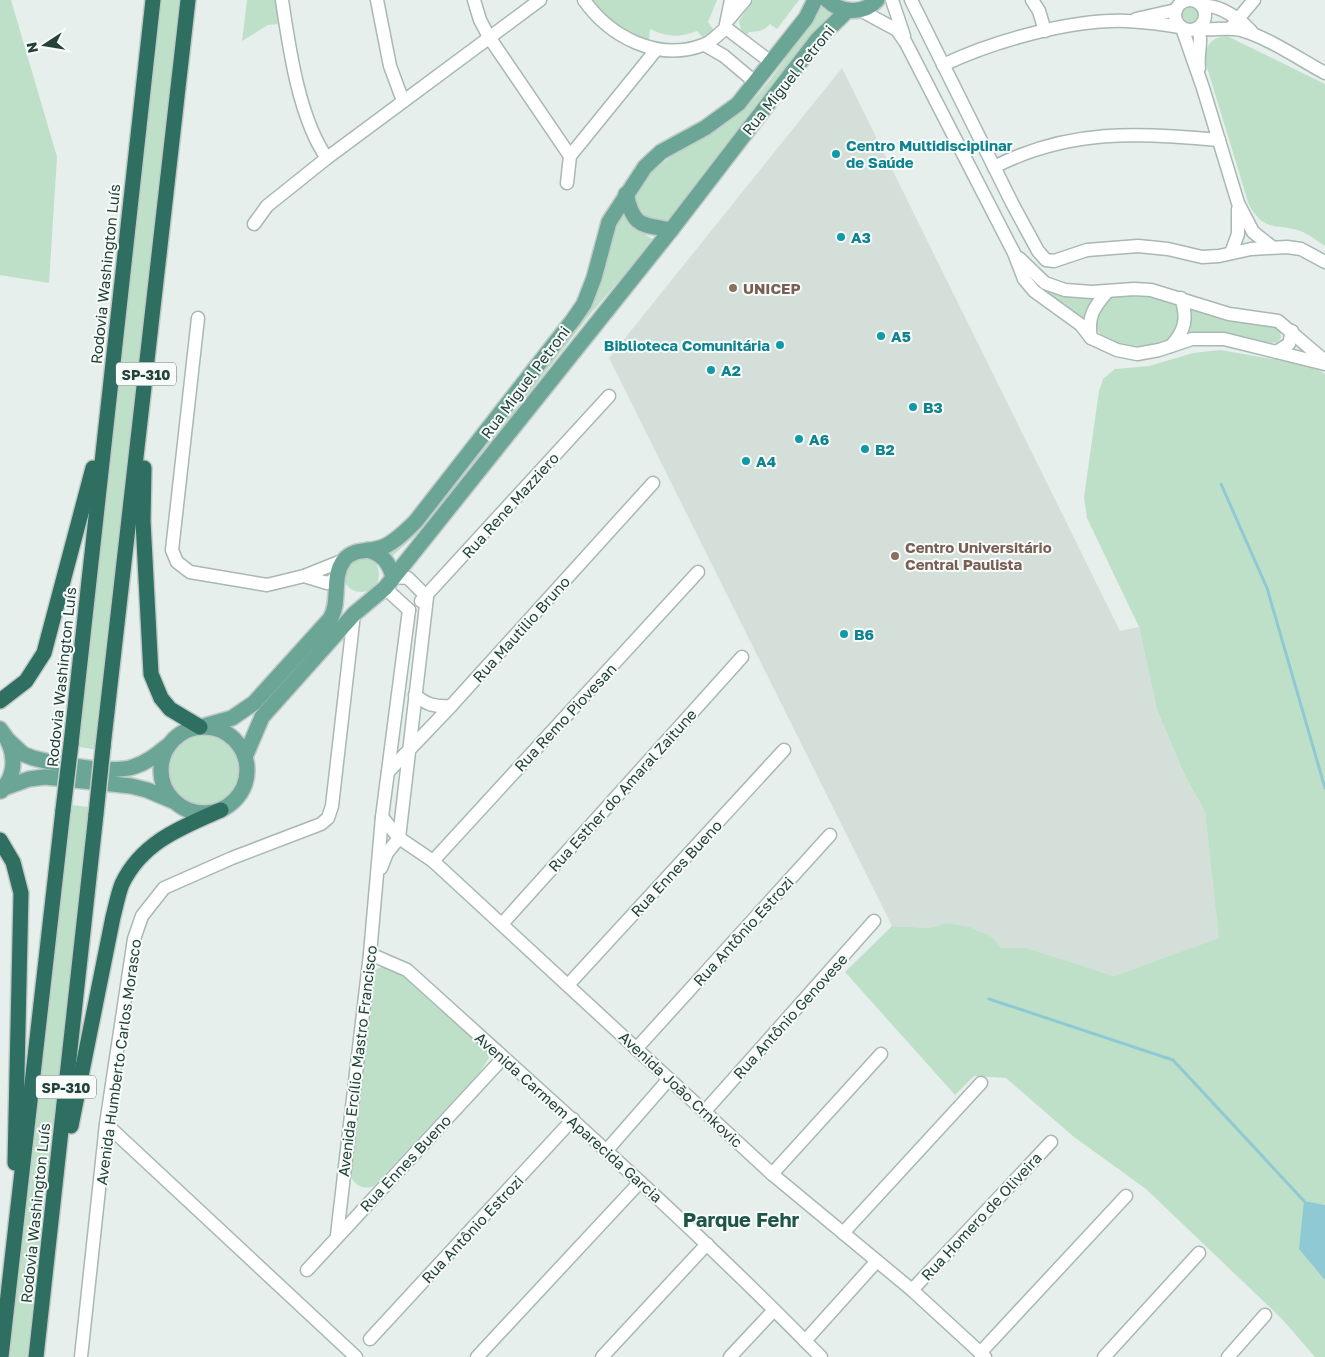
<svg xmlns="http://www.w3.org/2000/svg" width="1325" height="1357" font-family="'Golos Text',sans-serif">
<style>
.built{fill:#d4dfda}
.green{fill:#bfe0c8}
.water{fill:#8ec9d4}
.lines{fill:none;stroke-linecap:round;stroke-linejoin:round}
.stream{stroke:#8ec9d4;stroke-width:3}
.minor-casing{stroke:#a8b8b2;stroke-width:15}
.major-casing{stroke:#c2cac8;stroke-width:18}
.highway-casing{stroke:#c2cac8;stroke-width:18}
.minor{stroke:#fff;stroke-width:12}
.major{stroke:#6aa596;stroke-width:15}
.highway{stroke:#2f6f62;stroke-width:15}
.highway-bridge-casing{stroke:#c2cac8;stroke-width:18;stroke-linecap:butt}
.highway-bridge{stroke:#2f6f62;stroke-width:15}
.culture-dot{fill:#0f9aa8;stroke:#f7fbf9;stroke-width:2}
.education-dot{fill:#8d6e63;stroke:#f7fbf9;stroke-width:2}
.labels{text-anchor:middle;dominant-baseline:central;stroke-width:4;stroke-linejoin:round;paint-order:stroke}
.shield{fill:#f7fbf9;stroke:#637a73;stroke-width:1}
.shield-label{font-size:14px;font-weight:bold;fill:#24423a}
.street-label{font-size:15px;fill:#24423a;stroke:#f7fbf9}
.culture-label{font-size:15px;font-weight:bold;fill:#0d838f;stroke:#f7fbf9;text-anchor:start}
.education-label{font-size:15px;font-weight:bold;fill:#785e54;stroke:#f7fbf9;text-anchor:start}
.district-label{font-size:20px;font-weight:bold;fill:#1f5548;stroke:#f7fbf9}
</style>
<rect width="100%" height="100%" fill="#e6efeb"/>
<path class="built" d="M842,68l278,563 19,-4 18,83 28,66 20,36 15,126 -106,38 -87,-28h-25l-10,-11 -44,-14 -19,5 -37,-2 -283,-568z"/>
<g class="green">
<path d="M0,0h11l46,157 -8,126 -49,-8z"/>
<path d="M160,0h25l-87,750 -18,-3 -1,-12z"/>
<path d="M247,0h29l2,24 -10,1 -26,16z"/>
<path d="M591,0h126l-9,22 7,10 -11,7 -7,-8c-18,7 -30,6 -47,-2l-1,11c-23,-8 -42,-21 -58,-40z"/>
<path d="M753,0h46l-22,29 -7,-5c-6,7 -12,8 -21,8l-2,3 -6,-5 -2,-9z"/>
<path d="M821,3l13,11 -9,7 -154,199 -15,3 -17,-10 -5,-18c28,-46 70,-50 107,-84 33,-29 56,-71 80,-108z"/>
<circle cx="1191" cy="15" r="11"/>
<path d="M1227,36l98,48v162c-8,-5 -16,-12 -25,-15 -24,-8 -35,2 -51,-26l-44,-144c0,-15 6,-24 22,-25z"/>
<path d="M622,212l13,16 19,12 -62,72 -166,214 -35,31 -4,-6 171,-203z"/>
<path d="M1029,277l66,20 -5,7 -5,17 -48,-33z"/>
<path d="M1146,294l31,10 5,14 -14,24c-11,2 -24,6 -35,6 -16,0 -42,-12 -37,-31 1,-7 12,-16 16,-22z"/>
<path d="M1188,306l87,17 5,6 1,9 -4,4 -7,1 -51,-10 -33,3z"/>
<path d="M1220,350l92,16 13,8v983h-10l-33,-38 -136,-130 -72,-52 -68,-59 -32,-2 -19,19 -110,-123 47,-46 37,2 19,-5 21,4 23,10 10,11h25l87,28 105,-38 -14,-126 -20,-36 -28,-66 -18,-83 -52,-109 -3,-21 15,-106 4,-12 12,-10 34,-3 44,-13z"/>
<circle cx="361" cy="574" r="18"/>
<circle cx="203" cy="771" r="37"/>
<path d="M70,805l21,2 -64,550h-22z"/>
<path d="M384,966l10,1 90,79 5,12 -9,14 -106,114c-11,4 -18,0 -24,-10l21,-200 4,-6z"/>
</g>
<path class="water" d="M1304,1201l21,4v75l-26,-31z"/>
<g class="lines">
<g class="stream">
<path d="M1221,484l46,104 58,200"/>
<path d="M989,999l184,61 131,141"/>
</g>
<defs>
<g id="minor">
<path d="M282,0c7,47 17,119 45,158"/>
<path d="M377,0l13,66 13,35"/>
<path d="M474,0l6,20 9,17 81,119"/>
<path d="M584,0c26,37 74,62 119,45 8,-2 15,-11 22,-16l6,-29"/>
<path d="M892,0l12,36"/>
<path d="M911,0l101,203 26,48 8,9 8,1 33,-11 51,-4 30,3 34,8 17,-1 32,-7 36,-2 14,2 24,13"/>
<path d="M1032,0l7,11 6,20"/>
<circle cx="1190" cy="15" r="15"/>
<path d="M1202,6c17,-2 38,13 49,25"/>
<path d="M860,10l37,20 9,13 108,210 10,26 10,12 47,34 10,13 26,12 20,4 22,-4 33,-11h32l101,25"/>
<path d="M729,19l16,-19"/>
<path d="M1136,19l40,-9"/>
<path d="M1233,25l21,-25"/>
<path d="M726,28l46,35"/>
<path d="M1182,28l21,60 35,115 15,29 19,15"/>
<path d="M1198,28c5,12 -1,27 1,40"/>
<path d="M1199,28c8,4 28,-2 42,2 28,8 58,29 84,43"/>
<path d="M705,45l19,11 32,27"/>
<path d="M943,65c51,-24 128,-46 184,-44 18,1 36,3 53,6"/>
<path d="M994,167c74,-38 145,-35 225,-27"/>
<path d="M567,183l3,-27 86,-106"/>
<path d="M254,224l13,-18 60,-48 213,-158"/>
<path d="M1231,253l7,-19v-25"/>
<path d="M1019,258l26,25 20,7 27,2 42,-3 17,1 78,24 49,7 47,40"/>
<path d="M198,318l-26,232 5,12 13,10 77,13 37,-9 40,-16"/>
<path d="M1091,338c-4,-21 3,-31 16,-46"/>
<path d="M1171,346c14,-15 17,-28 10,-48"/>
<path d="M1276,352l13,-8 3,-13"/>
<path d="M304,576l23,7 10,-5"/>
<path d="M385,588l24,22"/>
<path d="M421,601l188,-205"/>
<path d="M415,695c12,10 20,12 36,11"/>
<path d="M388,772l63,-66 202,-223"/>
<path d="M382,817l17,21 34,23 339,313 140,116 73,67"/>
<path d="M433,861l265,-289"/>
<path d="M381,868l6,-15 12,-15 28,-241 -19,-19 -15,-1"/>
<path d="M502,924l240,-267"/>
<path d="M370,954l37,16c140,127 282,252 414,387"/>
<path d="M568,985l216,-235"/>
<path d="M636,1049l194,-214"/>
<path d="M705,1111l169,-190"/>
<path d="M106,1124l250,233"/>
<path d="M607,1150l62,-71"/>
<path d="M772,1174l109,-120"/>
<path d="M843,1233l138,-150"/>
<path d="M337,1235l33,-281 12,-137 27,-207"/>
<path d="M307,1270l196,-212"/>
<path d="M912,1290l139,-148"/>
<path d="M370,1339l203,-220"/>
<path d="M805,1341l71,-79"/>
<path d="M980,1353l146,-157"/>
<path d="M81,1357l25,-233 28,-185 8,-23 22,-28 68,-30 89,-34 7,-6 4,-12 22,-192"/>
<path d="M477,1357l163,-175"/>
<path d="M602,1357l105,-113"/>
<path d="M730,1357l44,-47"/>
<path d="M1104,1357l95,-104"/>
<path d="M1228,1357l37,-42"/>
</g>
<g id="major">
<path d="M827,0c14,13 36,15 50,0"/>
<path d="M626,194c8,34 15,30 45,36"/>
<path d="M368,550c15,5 21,12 25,27"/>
<path d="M204,726l28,-8 22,-15 76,-84c11,-17 1,-42 14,-59 11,-13 25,-7 39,-13 12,-5 24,-17 33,-26l157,-201 11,-16 10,-26 15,-56 36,-55 16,-15 44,-24 33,-24 68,-86 9,-18"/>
<circle cx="204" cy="770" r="43"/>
<path d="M0,729c15,18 19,43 1,62"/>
<path d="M8,740l15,14 10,4c23,6 79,16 100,9 13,-4 22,-11 33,-20"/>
<path d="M245,757l17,-40 92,-103 31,-26 286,-358 146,-190 30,-29"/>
<path d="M4,788l25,-9 16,-2 86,9 16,4 26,11"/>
</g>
<g id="highway">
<path d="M144,468l-1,53 8,153 10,24 9,11 30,18"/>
<path d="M0,701l26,-20 18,-28 49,-185"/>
<path d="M71,744l82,-744"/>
<path d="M103,747l85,-747"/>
<path d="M0,840l13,22 8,31 -6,270"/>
<path d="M71,1126l42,-209c3,-11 5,-23 9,-33 20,-42 60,-57 99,-74"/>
<path d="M1,1357l62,-547"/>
<path d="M36,1357l60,-543"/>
</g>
</defs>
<use href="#minor" class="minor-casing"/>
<use href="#major" class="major-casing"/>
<use href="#highway" class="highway-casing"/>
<use href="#minor" class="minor"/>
<use href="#major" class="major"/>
<use href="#highway" class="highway"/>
<defs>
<g id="highway-bridge">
<path d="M63,810l8,-66"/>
<path d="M96,814l7,-67"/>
</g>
</defs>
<use href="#highway-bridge" class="highway-bridge-casing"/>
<use href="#highway-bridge" class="highway-bridge"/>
</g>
<g class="culture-dot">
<circle cx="836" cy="154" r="5"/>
<circle cx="841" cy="237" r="5"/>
<circle cx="881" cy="336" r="5"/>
<circle cx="780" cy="345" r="5"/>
<circle cx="711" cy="370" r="5"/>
<circle cx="913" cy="407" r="5"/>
<circle cx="799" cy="439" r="5"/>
<circle cx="865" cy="449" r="5"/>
<circle cx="746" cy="461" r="5"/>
<circle cx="844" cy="634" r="5"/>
</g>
<g class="education-dot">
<circle cx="733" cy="288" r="5"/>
<circle cx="895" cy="556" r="5"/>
</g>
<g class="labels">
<g class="shield">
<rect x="116" y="362.5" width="60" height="23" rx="4"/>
<rect x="36" y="1075.5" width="60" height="23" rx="4"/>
</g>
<g class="shield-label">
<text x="146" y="374">SP-310</text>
<text x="66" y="1087">SP-310</text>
</g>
<g class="street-label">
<text transform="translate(788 80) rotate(-51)">Rua Miguel Petroni</text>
<text transform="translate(105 274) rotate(-84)">Rodovia Washington Luís</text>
<text transform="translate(525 382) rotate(-53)">Rua Miguel Petroni</text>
<text transform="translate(510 505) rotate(-48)">Rua Rene Mazziero</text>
<text transform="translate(521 629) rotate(-48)">Rua Mautilio Bruno</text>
<text transform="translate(61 677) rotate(-84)">Rodovia Washington Luís</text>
<text transform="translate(565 717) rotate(-47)">Rua Remo Piovesan</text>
<text transform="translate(622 790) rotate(-48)">Rua Esther do Amaral Zaitune</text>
<text transform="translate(676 868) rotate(-47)">Rua Ennes Bueno</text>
<text transform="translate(743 931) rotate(-48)">Rua Antônio Estrozi</text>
<text transform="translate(790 1016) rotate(-48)">Rua Antônio Genovese</text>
<text transform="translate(357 1061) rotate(-83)">Avenida Ercílio Mastro Francisco</text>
<text transform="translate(118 1062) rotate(-82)">Avenida Humberto Carlos Morasco</text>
<text transform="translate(681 1089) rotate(43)">Avenida João Crnkovic</text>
<text transform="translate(569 1117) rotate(42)">Avenida Carmem Aparecida Garcia</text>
<text transform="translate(405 1163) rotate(-47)">Rua Ennes Bueno</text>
<text transform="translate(35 1213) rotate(-84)">Rodovia Washington Luís</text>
<text transform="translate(981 1216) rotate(-47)">Rua Homero de Oliveira</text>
<text transform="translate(472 1229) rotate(-47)">Rua Antônio Estrozi</text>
</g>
<g class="culture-label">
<text x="846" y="145">Centro Multidisciplinar<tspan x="846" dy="17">de Saúde</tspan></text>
<text x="851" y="237">A3</text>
<text x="891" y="336">A5</text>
<text x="770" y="345" text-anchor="end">Biblioteca Comunitária</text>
<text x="721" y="370">A2</text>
<text x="923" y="407">B3</text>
<text x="809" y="439">A6</text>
<text x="875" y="449">B2</text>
<text x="756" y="461">A4</text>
<text x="854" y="634">B6</text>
</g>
<g class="education-label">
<text x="743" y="288">UNICEP</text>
<text x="905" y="547">Centro Universitário<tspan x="905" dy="17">Central Paulista</tspan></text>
</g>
<g class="district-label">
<text x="741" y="1219">Parque Fehr</text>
</g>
</g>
<g transform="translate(45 45) rotate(258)" stroke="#f7fbf9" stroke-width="4" paint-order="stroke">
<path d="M0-4L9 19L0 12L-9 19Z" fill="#24423a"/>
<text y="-8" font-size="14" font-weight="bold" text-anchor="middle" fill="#24423a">N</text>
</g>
</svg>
